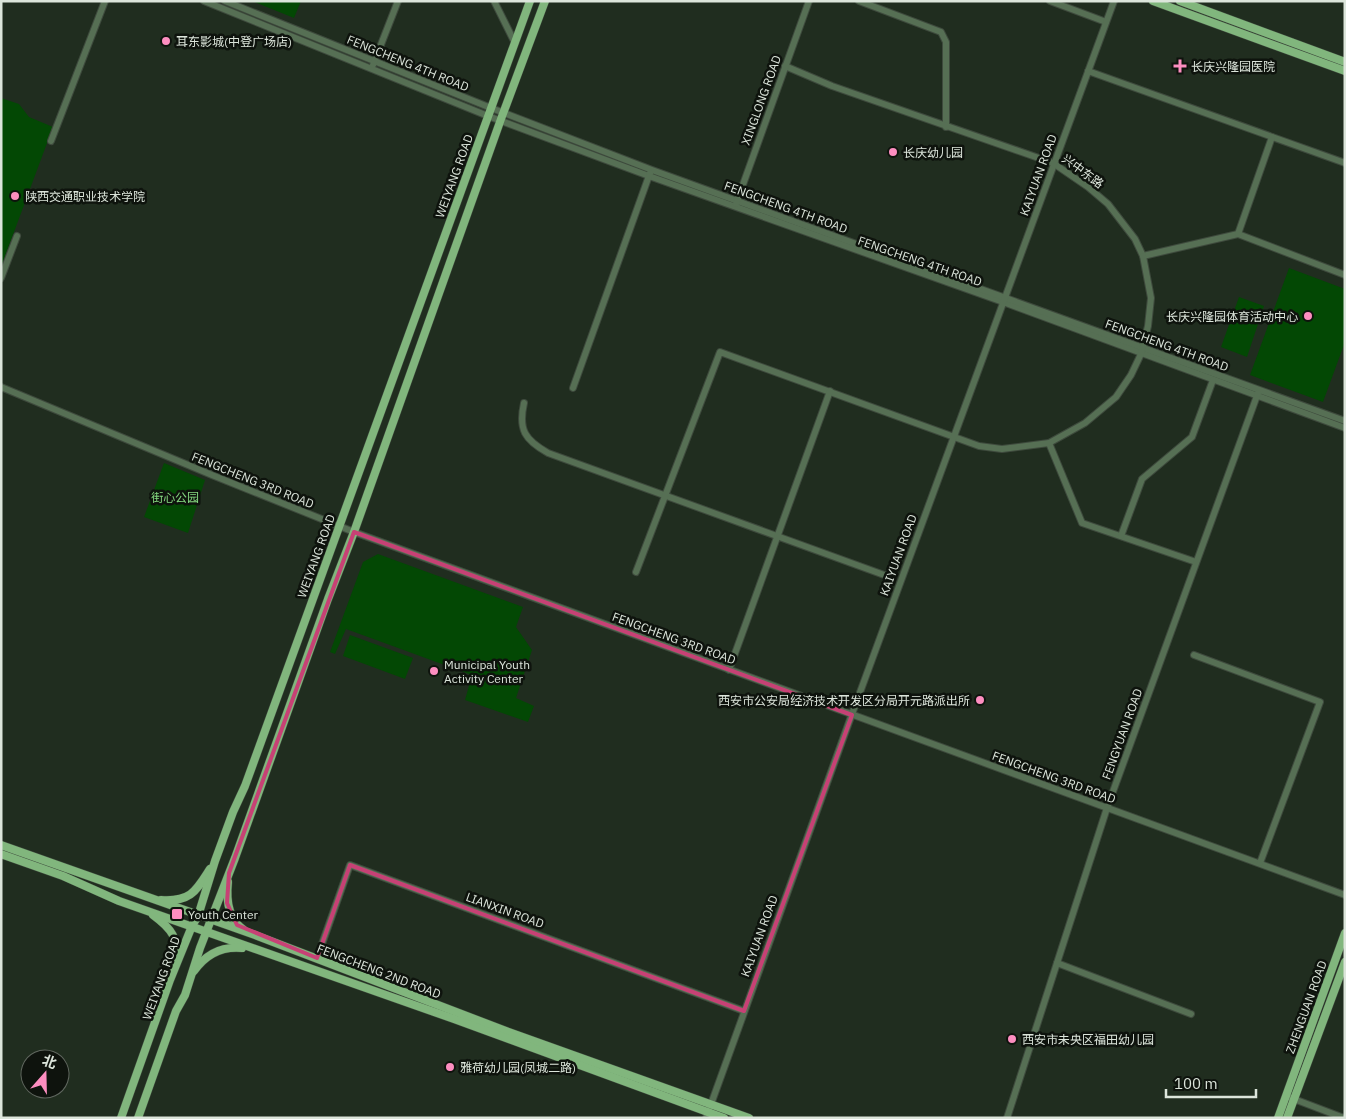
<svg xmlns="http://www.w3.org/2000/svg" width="1346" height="1119" font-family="'IBM Plex Sans','Noto Sans SC',sans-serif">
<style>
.green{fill:#034804}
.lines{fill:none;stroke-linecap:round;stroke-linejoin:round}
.minor-casing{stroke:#3e4a3d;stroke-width:8}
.major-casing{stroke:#3e4a3d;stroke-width:9}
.minor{stroke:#566f54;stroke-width:6}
.major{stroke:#81b67d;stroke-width:8}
.marked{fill:none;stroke:#c74175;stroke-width:4;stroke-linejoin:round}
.poi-dot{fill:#fd8ec0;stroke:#0e130d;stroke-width:2}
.labels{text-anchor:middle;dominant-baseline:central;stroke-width:5;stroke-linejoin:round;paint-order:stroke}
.poi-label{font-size:12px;fill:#dce5db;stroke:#0e130d;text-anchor:start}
.street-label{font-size:12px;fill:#dce5db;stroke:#0e130d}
.park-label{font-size:12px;fill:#85d880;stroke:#0e130d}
</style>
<rect width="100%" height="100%" fill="#202d1f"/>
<g class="green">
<path d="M252,1h49l-7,17z"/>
<path d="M1,98l18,6 10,13 24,10 -52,140z"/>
<path d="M1289,268l56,21v53l-22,60 -73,-27z"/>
<path d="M1239,297l25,9 -17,51 -26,-10z"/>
<path d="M164,463l41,17 -17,53 -44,-16z"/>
<path d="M378,554l145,53 -7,20 16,23 -16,48 18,8 -6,16 -63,-22 7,-25 -126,-46 -11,25 -5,-2 33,-90z"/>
<path d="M350,635l63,23 -8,21 -62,-23z"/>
</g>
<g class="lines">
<defs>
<g id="minor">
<path d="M204,1l284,115 161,60 354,126 342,126"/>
<path d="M225,1l266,107 161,62 693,251"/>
<path d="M494,1l21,42"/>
<path d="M859,1l82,31 5,10v85"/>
<path d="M1050,1l56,21"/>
<path d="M373,65l25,-64"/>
<path d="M785,66l47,20 221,77 35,24 20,17 27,35 8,17 95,-22 107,41"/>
<path d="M1088,71l257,92"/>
<path d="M51,141l54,-140"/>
<path d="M736,204l73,-203"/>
<path d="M1238,234l34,-97"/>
<path d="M1,278l16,-42"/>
<path d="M1,387l211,88 142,57 991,363"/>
<path d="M573,388l77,-215"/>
<path d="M524,403c-6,27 1,37 24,50l339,123"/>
<path d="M1049,443l33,80 114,39"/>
<path d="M1121,536l21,-57 50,-42 21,-57"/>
<path d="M636,572l84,-220 259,94 23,3 47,-6 36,-20 31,-26 15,-22 10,-21 7,-28 3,-28 -8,-42"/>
<path d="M1194,655l126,47 -60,161"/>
<path d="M729,670l101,-279"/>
<path d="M317,958l33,-93 394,146"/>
<path d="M1057,963l134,51"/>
<path d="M1286,1096l58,22"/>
<path d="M706,1118l142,-393 266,-724"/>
<path d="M1007,1118l100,-310 151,-415"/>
</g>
<g id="major">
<path d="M1153,1l192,70"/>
<path d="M1180,1l165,61"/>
<path d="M1,845l254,90 251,96 243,87"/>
<path d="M1,854l62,22 56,25 335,118 270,99"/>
<path d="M228,882c-2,18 0,37 16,48"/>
<path d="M161,900c30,2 35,-9 49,-31"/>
<path d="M153,915c19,14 26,23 22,47"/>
<path d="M194,971c12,-17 27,-25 48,-23"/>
<path d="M121,1118l49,-138 22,-54 6,-10 17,-55 18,-49 12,-26 285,-785"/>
<path d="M138,1118l38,-107 9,-16 15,-47 35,-90 93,-259 26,-67 147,-413 44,-118"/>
<path d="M1278,1118l67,-185"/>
<path d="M1287,1118l58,-156"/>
</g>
</defs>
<use href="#minor" class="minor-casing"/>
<use href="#major" class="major-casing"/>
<use href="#minor" class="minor"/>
<use href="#major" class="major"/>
</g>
<path class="marked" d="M354,532l498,183 -108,296 -394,-146 -33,93 -80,-33 -10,-22 2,-30z"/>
<g class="poi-dot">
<circle cx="166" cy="41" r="5"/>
<path d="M1177.5 58.5h5v5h5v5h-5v5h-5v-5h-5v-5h5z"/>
<circle cx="893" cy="152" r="5"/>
<circle cx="15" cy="196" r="5"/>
<circle cx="1308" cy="316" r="5"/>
<circle cx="434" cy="671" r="5"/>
<circle cx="980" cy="700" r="5"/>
<rect x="171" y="908" width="12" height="12" rx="2.5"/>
<circle cx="1012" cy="1039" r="5"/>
<circle cx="450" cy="1067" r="5"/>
</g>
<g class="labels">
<g class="poi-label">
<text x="176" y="41">耳东影城(中登广场店)</text>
<text x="1191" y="66">长庆兴隆园医院</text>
<text x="903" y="152">长庆幼儿园</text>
<text x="25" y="196">陕西交通职业技术学院</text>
<text x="1298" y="316" text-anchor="end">长庆兴隆园体育活动中心</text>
<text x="444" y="664">Municipal Youth<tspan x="444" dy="14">Activity Center</tspan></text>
<text x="970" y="700" text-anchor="end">西安市公安局经济技术开发区分局开元路派出所</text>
<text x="188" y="914">Youth Center</text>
<text x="1022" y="1039">西安市未央区福田幼儿园</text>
<text x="460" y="1067">雅荷幼儿园(凤城二路)</text>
</g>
<g class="street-label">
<text transform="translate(408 63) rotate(22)">FENGCHENG 4TH ROAD</text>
<text transform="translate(761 100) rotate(-70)">XINGLONG ROAD</text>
<text transform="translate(1083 171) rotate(36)">兴中东路</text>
<text transform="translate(1038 175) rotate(-70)">KAIYUAN ROAD</text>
<text transform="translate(454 176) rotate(-70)">WEIYANG ROAD</text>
<text transform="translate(786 207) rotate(20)">FENGCHENG 4TH ROAD</text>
<text transform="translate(920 261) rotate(19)">FENGCHENG 4TH ROAD</text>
<text transform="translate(1167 345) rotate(20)">FENGCHENG 4TH ROAD</text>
<text transform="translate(253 480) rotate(22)">FENGCHENG 3RD ROAD</text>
<text transform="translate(898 555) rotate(-70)">KAIYUAN ROAD</text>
<text transform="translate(316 556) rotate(-70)">WEIYANG ROAD</text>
<text transform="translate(674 638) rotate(20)">FENGCHENG 3RD ROAD</text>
<text transform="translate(1122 734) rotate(-70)">FENGYUAN ROAD</text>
<text transform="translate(1054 777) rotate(20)">FENGCHENG 3RD ROAD</text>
<text transform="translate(505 910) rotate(20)">LIANXIN ROAD</text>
<text transform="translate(759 936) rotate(-70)">KAIYUAN ROAD</text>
<text transform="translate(379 971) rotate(21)">FENGCHENG 2ND ROAD</text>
<text transform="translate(161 978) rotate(-70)">WEIYANG ROAD</text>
<text transform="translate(1306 1007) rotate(-70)">ZHENGUAN ROAD</text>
</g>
<g class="park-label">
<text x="175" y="497">街心公园</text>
</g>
</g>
<rect width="1346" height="1119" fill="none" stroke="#dce5db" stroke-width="5"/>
<g transform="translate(45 1074) rotate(20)"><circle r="24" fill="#0e130d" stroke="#60675f"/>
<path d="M0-4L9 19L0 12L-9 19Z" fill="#fd8ec0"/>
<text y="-8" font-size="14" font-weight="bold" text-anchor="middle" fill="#dce5db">北</text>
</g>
<path d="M1166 1089v8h90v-8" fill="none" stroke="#dce5db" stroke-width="2.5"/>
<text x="1174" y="1089" font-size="15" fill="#dce5db" stroke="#0e130d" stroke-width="4" paint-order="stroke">100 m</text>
</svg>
